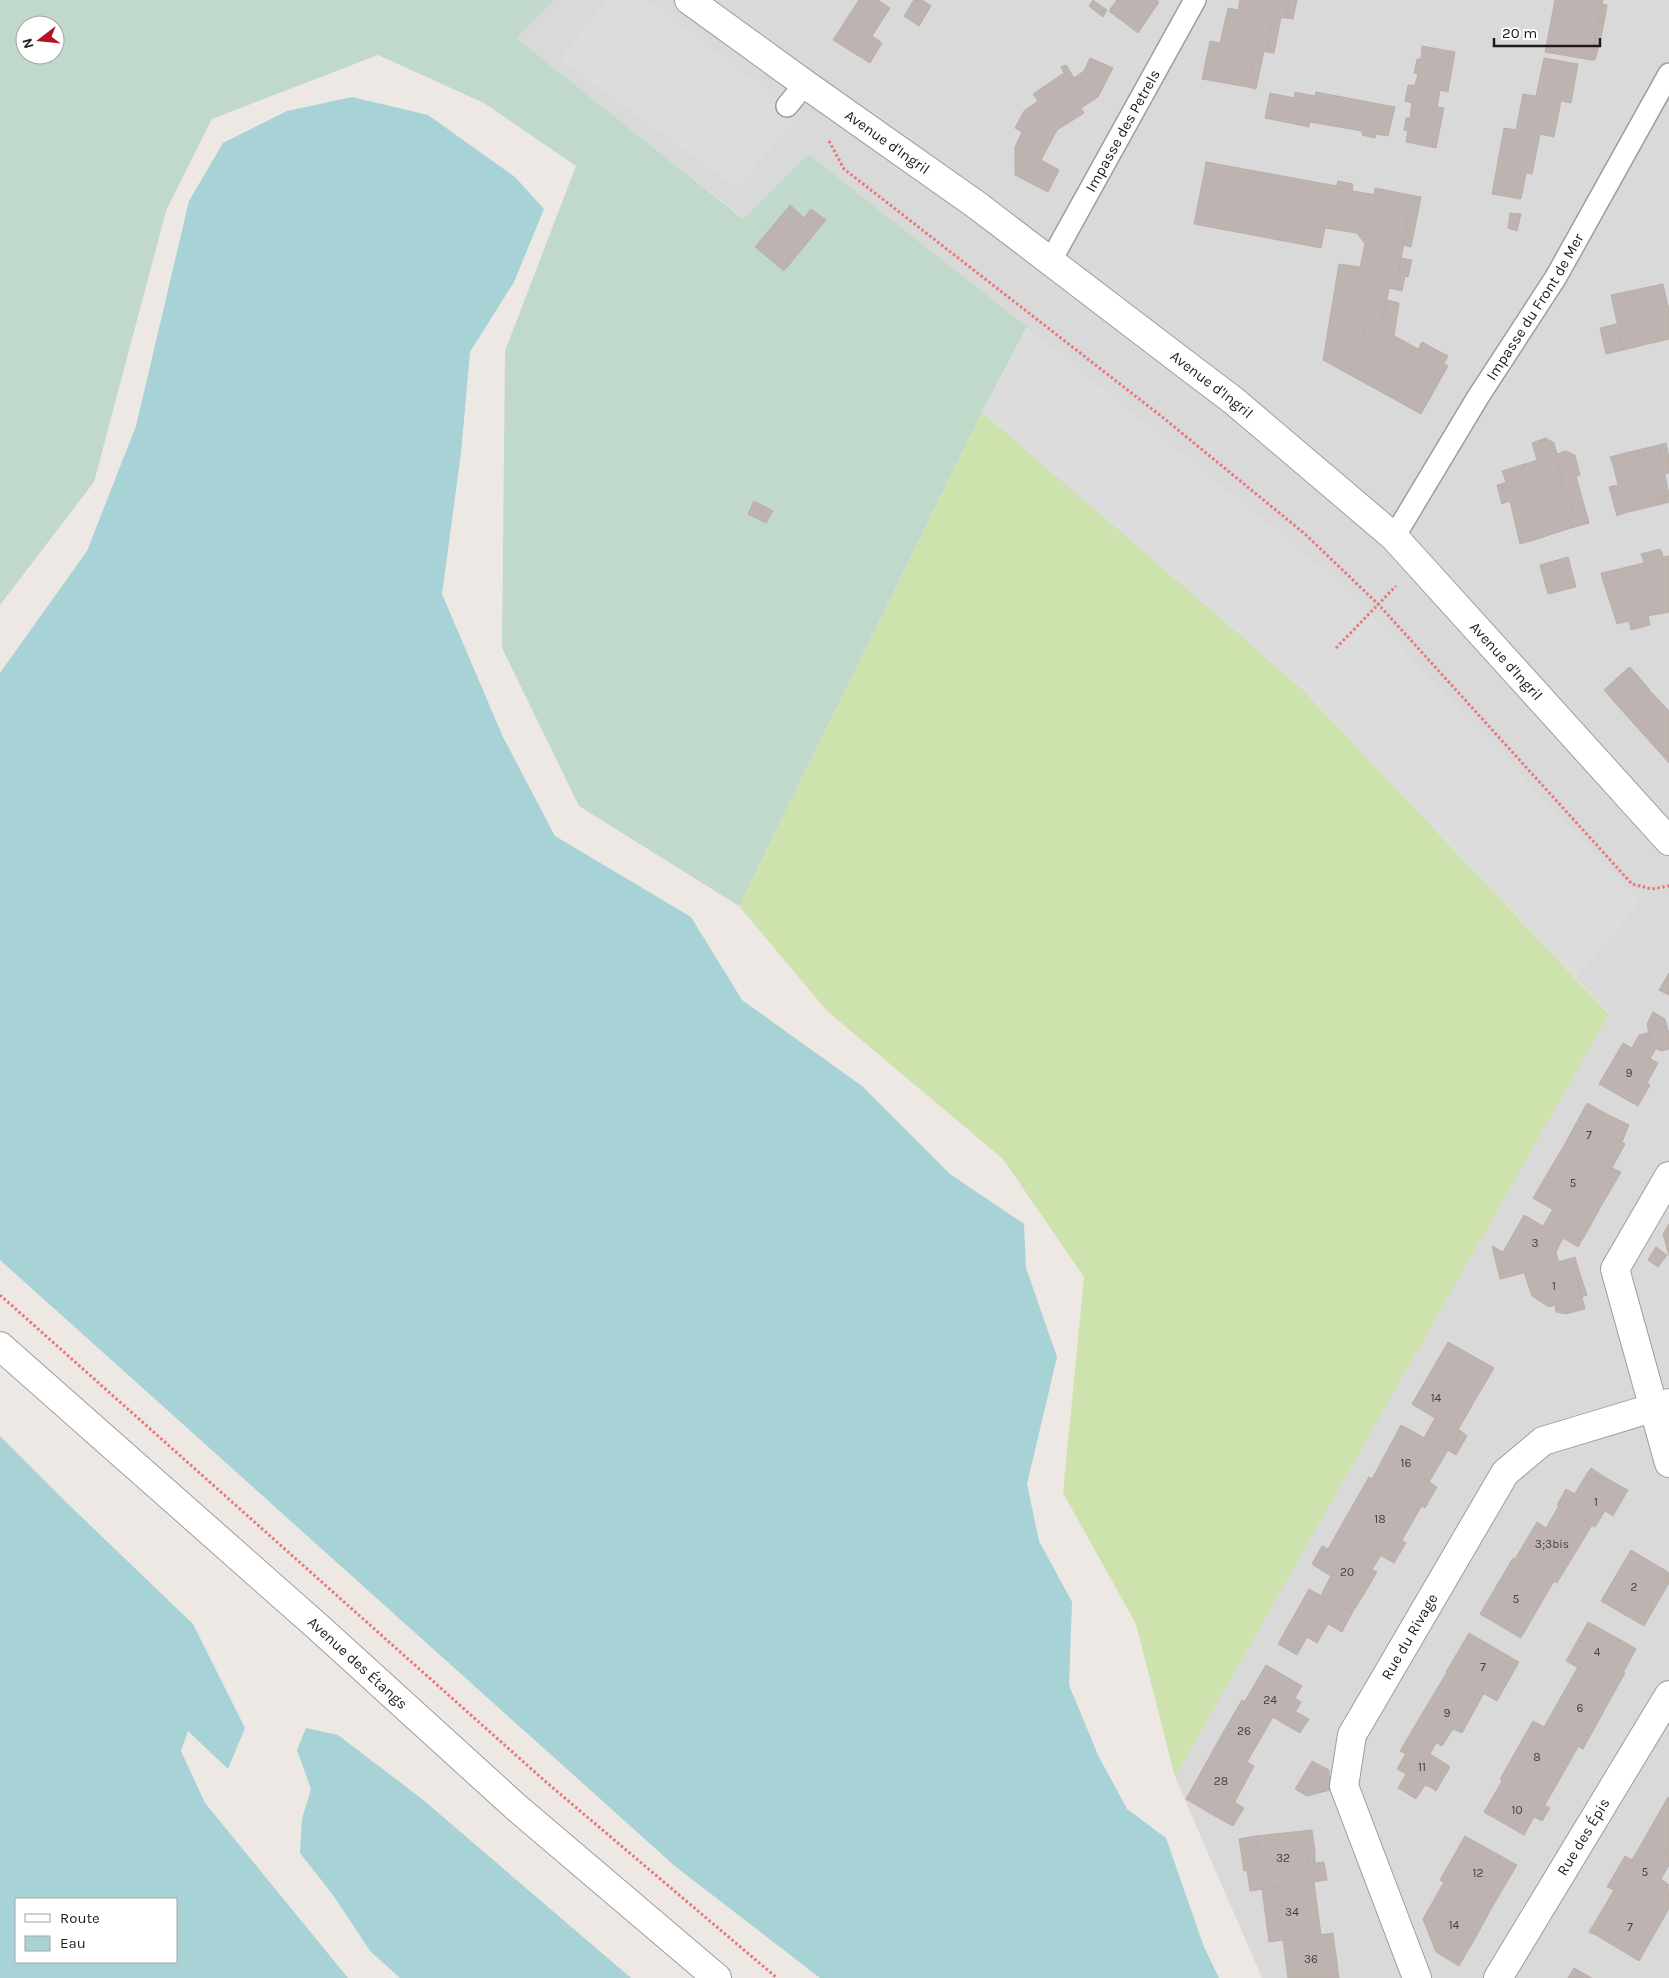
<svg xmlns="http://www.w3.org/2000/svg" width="1669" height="1978" font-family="Karla,sans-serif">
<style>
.residential{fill:#dad9d9}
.grass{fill:#cee2ad}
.wetland{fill:#c1d9cb;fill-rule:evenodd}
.parking{fill:#dcdcdc}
.water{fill:#a7d2d6;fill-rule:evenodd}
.building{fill:#bdb3b0;stroke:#bdaea7}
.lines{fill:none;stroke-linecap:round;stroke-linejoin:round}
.service-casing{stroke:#9d9d9d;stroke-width:24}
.minor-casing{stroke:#9d9d9d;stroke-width:30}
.tertiary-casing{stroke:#9d9d9d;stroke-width:30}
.path{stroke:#ec7578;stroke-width:3;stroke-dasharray:2.5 2.5;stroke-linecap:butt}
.service{stroke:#fff;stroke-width:21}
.minor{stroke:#fff;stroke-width:28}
.tertiary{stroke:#fff;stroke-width:28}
.labels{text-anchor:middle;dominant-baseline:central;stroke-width:4;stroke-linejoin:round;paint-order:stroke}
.number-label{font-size:12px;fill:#444241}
.street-label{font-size:15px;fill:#1c1c1c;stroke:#fff}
</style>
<rect width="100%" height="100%" fill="#ede8e3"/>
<path class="residential" d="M555,0h1114v1978h-407l-87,-201 434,-764 -307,-324 -275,-361 -283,-109 -229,-181z"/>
<path class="grass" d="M982,412l164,140 156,137 307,325 -434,763 -39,-153 -73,-131 21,-216 -81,-118 -176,-148 -88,-105z"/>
<path class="wetland" d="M0,0h555l-39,38 227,181 65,-65 219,173 -45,85 -243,494 -160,-100 -77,-158 3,-297 71,-185 -92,-63 -106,-48 -166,64 -46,92 -72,271 -94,123zM25,25h30v30h-30z"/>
<g class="parking">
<path d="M607,0h39l153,114 -62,74 -177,-129z"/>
<path d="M1027,327l315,257 298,318 -64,76 -274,-289 -320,-277z"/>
</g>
<g class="water">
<path d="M352,97l76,18 87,62 29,32 -30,73 -44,70 -9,101 -19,141 61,143 52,99 136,81 51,83 120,86 88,88 74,50 2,44 31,89 -30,127 12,57 33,61 -3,83 29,70 29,54 39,29 38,109 15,31h-399l-144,-111 -676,-607v-587l87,-122 49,-125 53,-225 34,-58 64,-32z"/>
<path d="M0,1436l67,67 126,121 52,104 -17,41 -40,-38 -7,20 24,52 143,175h-348zM176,1899v63h-160v-63z"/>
<path d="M306,1728l32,7 84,64 209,179h-231l-30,-27 -37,-56 -33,-42 2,-34 9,-30 -14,-39z"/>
</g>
<g class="building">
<path d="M859,0h19l12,8 -18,28 10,7 -12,20 -37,-23z"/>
<path d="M914,0h8l9,6 -12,20 -15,-10z"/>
<path d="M1093,0l14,10 -4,7 -14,-11z"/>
<path d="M1117,0h39l3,2 -21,31 -29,-22z"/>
<path d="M1240,0h50l-4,18 -13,-1 -7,35 -10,-2 -8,37 -46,-8 8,-38 10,2 8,-35 10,2z"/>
<path d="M1290,0h7l-4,19 -7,-1z"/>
<path d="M1555,0h48l-12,60 -46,-8z"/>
<path d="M1602,4l5,1 -3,18 -6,-1z"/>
<path d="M1273,17l8,1 -7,35 -8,-1z"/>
<path d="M1598,22l6,1 -4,18 -5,-1z"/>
<path d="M1595,40l5,1 -5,19h-4z"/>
<path d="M1422,46l33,6 -7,40 -8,-2 -3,17 7,1 -8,40 -30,-6 2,-11 -4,-1 2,-12h4l2,-15 -7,-2 3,-16h7l3,-11 -4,-1 3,-14h4z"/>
<path d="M1256,50l8,1 -8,38 -8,-2z"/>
<path d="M1090,58l23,10 -15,29 -17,11 3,5 -27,17 -16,30 18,10 -11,22 -33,-17v-28l7,-15 -7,-4 9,-17 14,-10 -5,-7 31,-21 -3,-6 5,-2 8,13 10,-7z"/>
<path d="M1544,58l34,6 -7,39 -10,-2 -7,36 -14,-3 -8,40 -6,-1 -5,26 -29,-5 12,-66 12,2 7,-36 13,2z"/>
<path d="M1295,92l20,4 1,-4 79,15 -7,29 -12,-2 -1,4 -13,-3v-4l-52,-9 -1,5 -44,-9 5,-25 24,5z"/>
<path d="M1206,162l131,24 -2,6 -130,-23z"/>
<path d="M1205,169l130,23 1,-4 58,10 14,22 -10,56 -6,-1 -12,56 -15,-3 -4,17 29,16 12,-21 46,26 -27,48 -98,-54 16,-96 21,3 5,-23 -8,-11 -32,-5 -4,20 -127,-24z"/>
<path d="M1338,181l15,3 -1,7 -16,-3z"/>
<path d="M1375,188l46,9 -10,50 -8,-2 5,-25 -14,-22 -20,-3z"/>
<path d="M790,205l14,13 -14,18 -15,-13z"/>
<path d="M811,209l15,11 -42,51 -29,-24 20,-24 15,13z"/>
<path d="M1510,213l11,1 -4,17 -9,-3z"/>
<path d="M1401,258l11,2 -4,17 -3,-1 -3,15 -13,-3 3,-13 6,1z"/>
<path d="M1663,284l6,26v29l-46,11 -12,-55z"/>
<path d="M1387,300l12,3 -5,33 8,4 -12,21 -29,-16 4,-17 15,3z"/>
<path d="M1616,324l7,26 -17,4 -6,-26z"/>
<path d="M1422,342l26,14 -4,7 -26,-14z"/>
<path d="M1546,438l8,5 3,11 9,-3 9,4 5,20 -4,1 13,47 -18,5 -3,-12 6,-1 -5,-19 -5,1 -4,-14h3l-7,-23 -14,3 -1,-4 -4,1 -5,-17z"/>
<path d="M1666,443l3,15 -7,2 -3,-15z"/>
<path d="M1659,445l3,15 7,-2v15l-4,1 4,21 -13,3 2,7 -34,8 -4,-14 -7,2 -4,-14 9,-2 -5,-20 14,-4 -2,-8z"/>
<path d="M1625,453l2,8 -14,4 -3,-8z"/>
<path d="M1541,459l1,4 14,-3 7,23h-3l4,14 5,-1 5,19 -6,1 3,12 -37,12 -1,-5 -14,5 -9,-39 -3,1 -6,-18 5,-2 -4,-11z"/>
<path d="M1501,484l6,18 -5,2 -5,-19z"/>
<path d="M1669,495v7l-11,3 -2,-7z"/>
<path d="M1620,499l4,14 -7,3 -4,-15z"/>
<path d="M754,501l19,10 -7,12 -18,-9z"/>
<path d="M1533,535l1,5 -14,4 -1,-4z"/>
<path d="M1660,549l2,4 -19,6 -2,-5z"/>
<path d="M1662,553l1,4 6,-1v56l-21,4 1,4 -19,5 -1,-4 -12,3 -12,-37 5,-1 -4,-14 38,-9 -1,-4z"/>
<path d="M1568,557l8,30 -28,7 -8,-29z"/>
<path d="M1606,572l4,14 -5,1 -4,-14z"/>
<path d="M1649,620l1,5 -19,5 -1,-5z"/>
<path d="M1630,667l20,23 -1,1 -21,-23z"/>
<path d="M1628,668l41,43v47l-40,-45 -3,2 -22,-25z"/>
<path d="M1629,713l40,45v5l-43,-48z"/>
<path d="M1669,973v22l-10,-5z"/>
<path d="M1653,1012l12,7 4,15v15l-8,2 -10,-5 -4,-22z"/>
<path d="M1648,1033l3,13 5,2 -6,11 -18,-11 7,-13z"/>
<path d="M1623,1043l35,20 -11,20 3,2 -12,21 -39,-22z"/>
<path d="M1587,1103l18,10 -8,15 28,16 -13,24 -46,-26z"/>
<path d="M1605,1113l24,12 -7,17 -25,-14z"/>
<path d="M1566,1142l46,26 -21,35 9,5 -12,22 -55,-32z"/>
<path d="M1612,1168l9,4 -21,36 -9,-5z"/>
<path d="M1553,1209l35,21 -10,17 -15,-9 -7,14 3,11 -43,12 -6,-19 -7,-4 21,-37 19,11z"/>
<path d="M1669,1224v32l-6,-22z"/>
<path d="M1492,1246l18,10 6,19 -16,4z"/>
<path d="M1656,1247l11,8 -9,12 -10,-7z"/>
<path d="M1575,1257l5,17 -4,1 6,22 -33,10 -17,-11 -8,-24z"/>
<path d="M1580,1274l7,21 -5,2 -6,-22z"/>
<path d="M1582,1297l3,12 -19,5 -10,-2 -1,-8z"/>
<path d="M1448,1342l46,26 -20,34 -16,-8 -15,27 18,10 -10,21 -27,-14 11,-20 -23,-14z"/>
<path d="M1458,1394l16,8 -16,28 -15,-9z"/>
<path d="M1401,1425l40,22 -18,31 14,9 -12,21 -53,-29z"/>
<path d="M1461,1431l6,5 -11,19 -5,-3z"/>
<path d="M1441,1447l7,3 -19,32 -6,-4z"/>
<path d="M1591,1468l17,11 -3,4 -17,-11z"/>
<path d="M1588,1472l17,11 3,-4 20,11 -15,26 -8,-5 -10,16 -30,-17z"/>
<path d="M1369,1477l52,30 -19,33 4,3 -12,20 -56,-32z"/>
<path d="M1566,1489l9,5 -10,16 -8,-5z"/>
<path d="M1559,1506l33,19 -35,58 -42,-24 22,-37 9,6z"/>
<path d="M1338,1531l43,24 -22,36 5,3 -12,19 -31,-18 10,-19 -13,-8z"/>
<path d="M1322,1546l6,3 -10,19 -6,-4z"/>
<path d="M1631,1550l37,22 -19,32 6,3 -11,19 -43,-25z"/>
<path d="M1513,1558l5,3 -13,22 -5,-3z"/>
<path d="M1518,1561l36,20 -33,57 -41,-24 20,-34 5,3z"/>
<path d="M1371,1569l6,3 -13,22 -5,-3z"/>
<path d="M1668,1572l1,11 -14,24 -6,-3z"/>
<path d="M1309,1589l43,24 -10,19 -14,-8 -11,19 -10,-6 -10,18 -19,-11z"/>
<path d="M1588,1622l40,22 -13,24 10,5 -9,16 -50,-28z"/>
<path d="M1469,1633l50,29 -22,39 -51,-29z"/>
<path d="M1628,1644l8,5 -13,24 -8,-5z"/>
<path d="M1266,1665l36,21 -13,22 20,11 -9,14 -55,-32z"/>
<path d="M1578,1667l38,22 -33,60 -39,-22z"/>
<path d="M1447,1672l37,21 -22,40 -9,-4 -11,17 -29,-17z"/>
<path d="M1295,1698l6,4 -5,9 -7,-3z"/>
<path d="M1242,1700l31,17 -26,45 -31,-17z"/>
<path d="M1533,1721l38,21 -18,30 8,5 -16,28 -45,-26z"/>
<path d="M1413,1729l5,3 -12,22 -6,-3z"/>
<path d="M1418,1732l18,11 -6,11 16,10 -14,24 -7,-3 -9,14 -18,-11 8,-14 -9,-5z"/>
<path d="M1571,1742l7,5 -17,30 -8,-5z"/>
<path d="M1216,1745l38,21 -19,36 -10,-6 -12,19 -27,-16z"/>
<path d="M1312,1761l17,9 1,20 -23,6 -12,-7z"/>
<path d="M1446,1764l4,3 -14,24 -4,-3z"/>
<path d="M1502,1781l48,27 -8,13 -8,-4 -10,18 -40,-23z"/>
<path d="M1225,1796l19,12 -11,18 -20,-11z"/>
<path d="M1668,1797l1,1v58l-26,-15z"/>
<path d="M1312,1830l3,22 -8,1 1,11 16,-2 3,18 -77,11 -3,-21 13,-1 -4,-33z"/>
<path d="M1256,1836l4,33 -16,2 -5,-32z"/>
<path d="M1465,1836l52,29 -26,44 -51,-29z"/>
<path d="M1643,1841l26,15v9l-8,14 7,5 -16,29 -38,-23z"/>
<path d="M1315,1852v11h-7v-9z"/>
<path d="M1625,1856l7,4 -18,30 -7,-3z"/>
<path d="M1314,1882l7,53 -52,7 -7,-53z"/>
<path d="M1444,1882l47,27 -14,26 -7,-4 -7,11 7,5 -11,19 -23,-14 -13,-33z"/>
<path d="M1668,1884l1,24 -6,11 -11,-6z"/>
<path d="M1614,1890l49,29 -24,42 -43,-26 14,-25 -6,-3z"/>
<path d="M1604,1907l6,3 -14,25 -7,-3z"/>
<path d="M1470,1931l7,4 -7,12 -7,-5z"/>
<path d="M1333,1933l6,45h-51l-5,-38z"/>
<path d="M1574,1968l18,10h-24z"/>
</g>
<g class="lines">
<defs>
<g id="service">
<path d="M787,106l18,-22"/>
<path id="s1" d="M1050,262l145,-262"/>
<path id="s2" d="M1394,537l84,-140 78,-120 113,-203"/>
</g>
<g id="minor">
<path id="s3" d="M689,0l116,84 173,122 215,164 41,31 160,136 275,304"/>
<path d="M1669,1176l-54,93 54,194"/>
<path id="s4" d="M1417,1978l-73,-192 8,-51 153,-262 38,-32 126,-38"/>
<path id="s5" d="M1498,1978l171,-283"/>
</g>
<g id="tertiary">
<path id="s6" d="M0,1346l318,281 199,181 200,170"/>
</g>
</defs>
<use href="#service" class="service-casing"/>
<use href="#minor" class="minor-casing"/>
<use href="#tertiary" class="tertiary-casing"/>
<g class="path">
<path d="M829,141l15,28 317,247 144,118 73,70 254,280 20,5 17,-3"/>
<path d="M1336,648l60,-62"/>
<path d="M0,1295l546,487 231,196"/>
</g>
<use href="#service" class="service"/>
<use href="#minor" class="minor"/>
<use href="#tertiary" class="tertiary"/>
</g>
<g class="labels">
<g class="number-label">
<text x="1629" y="1073">9</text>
<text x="1589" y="1135">7</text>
<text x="1573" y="1183">5</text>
<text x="1535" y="1243">3</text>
<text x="1554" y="1286">1</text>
<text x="1436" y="1398">14</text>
<text x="1406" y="1463">16</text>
<text x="1596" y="1502">1</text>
<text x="1380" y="1519">18</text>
<text x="1552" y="1544">3;3bis</text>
<text x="1347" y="1572">20</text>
<text x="1634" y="1587">2</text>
<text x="1516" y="1599">5</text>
<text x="1597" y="1652">4</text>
<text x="1483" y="1667">7</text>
<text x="1270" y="1700">24</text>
<text x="1580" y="1708">6</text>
<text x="1447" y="1713">9</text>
<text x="1244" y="1731">26</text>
<text x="1537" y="1757">8</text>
<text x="1422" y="1767">11</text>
<text x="1221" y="1781">28</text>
<text x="1517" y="1810">10</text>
<text x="1283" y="1858">32</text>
<text x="1645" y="1872">5</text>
<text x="1478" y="1873">12</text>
<text x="1292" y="1912">34</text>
<text x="1454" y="1925">14</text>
<text x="1630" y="1927">7</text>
<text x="1311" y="1959">36</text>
</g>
<g class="street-label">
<text stroke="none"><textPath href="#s1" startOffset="150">Impasse des Petrels</textPath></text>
<text stroke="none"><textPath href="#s3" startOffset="244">Avenue d'Ingril</textPath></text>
<text stroke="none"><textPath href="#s2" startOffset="270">Impasse du Front de Mer</textPath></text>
<text stroke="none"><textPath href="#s3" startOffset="649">Avenue d'Ingril</textPath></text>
<text stroke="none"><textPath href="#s3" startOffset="1054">Avenue d'Ingril</textPath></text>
<text stroke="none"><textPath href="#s4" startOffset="371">Rue du Rivage</textPath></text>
<text stroke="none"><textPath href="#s6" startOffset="478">Avenue des Étangs</textPath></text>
<text stroke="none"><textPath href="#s5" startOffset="165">Rue des Épis</textPath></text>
</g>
</g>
<rect x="15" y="1898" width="162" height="65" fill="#ffffff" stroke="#a4a4a4"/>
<rect x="25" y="1914" width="25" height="8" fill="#ffffff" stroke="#a4a4a4"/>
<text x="60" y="1923" font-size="15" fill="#1c1c1c">Route</text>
<rect x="25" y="1936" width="25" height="15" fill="#a7d2d6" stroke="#a4a4a4"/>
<text x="60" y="1948" font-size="15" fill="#1c1c1c">Eau</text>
<g transform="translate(40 40) rotate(254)"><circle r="24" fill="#ffffff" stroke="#a4a4a4"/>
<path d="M0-4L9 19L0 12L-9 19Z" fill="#b61328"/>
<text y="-8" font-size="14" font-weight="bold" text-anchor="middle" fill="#1c1c1c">N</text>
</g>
<path d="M1494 38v8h106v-8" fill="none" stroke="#1c1c1c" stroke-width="2.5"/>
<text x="1502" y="38" font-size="15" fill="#1c1c1c" stroke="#ffffff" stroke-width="4" paint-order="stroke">20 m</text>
</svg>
